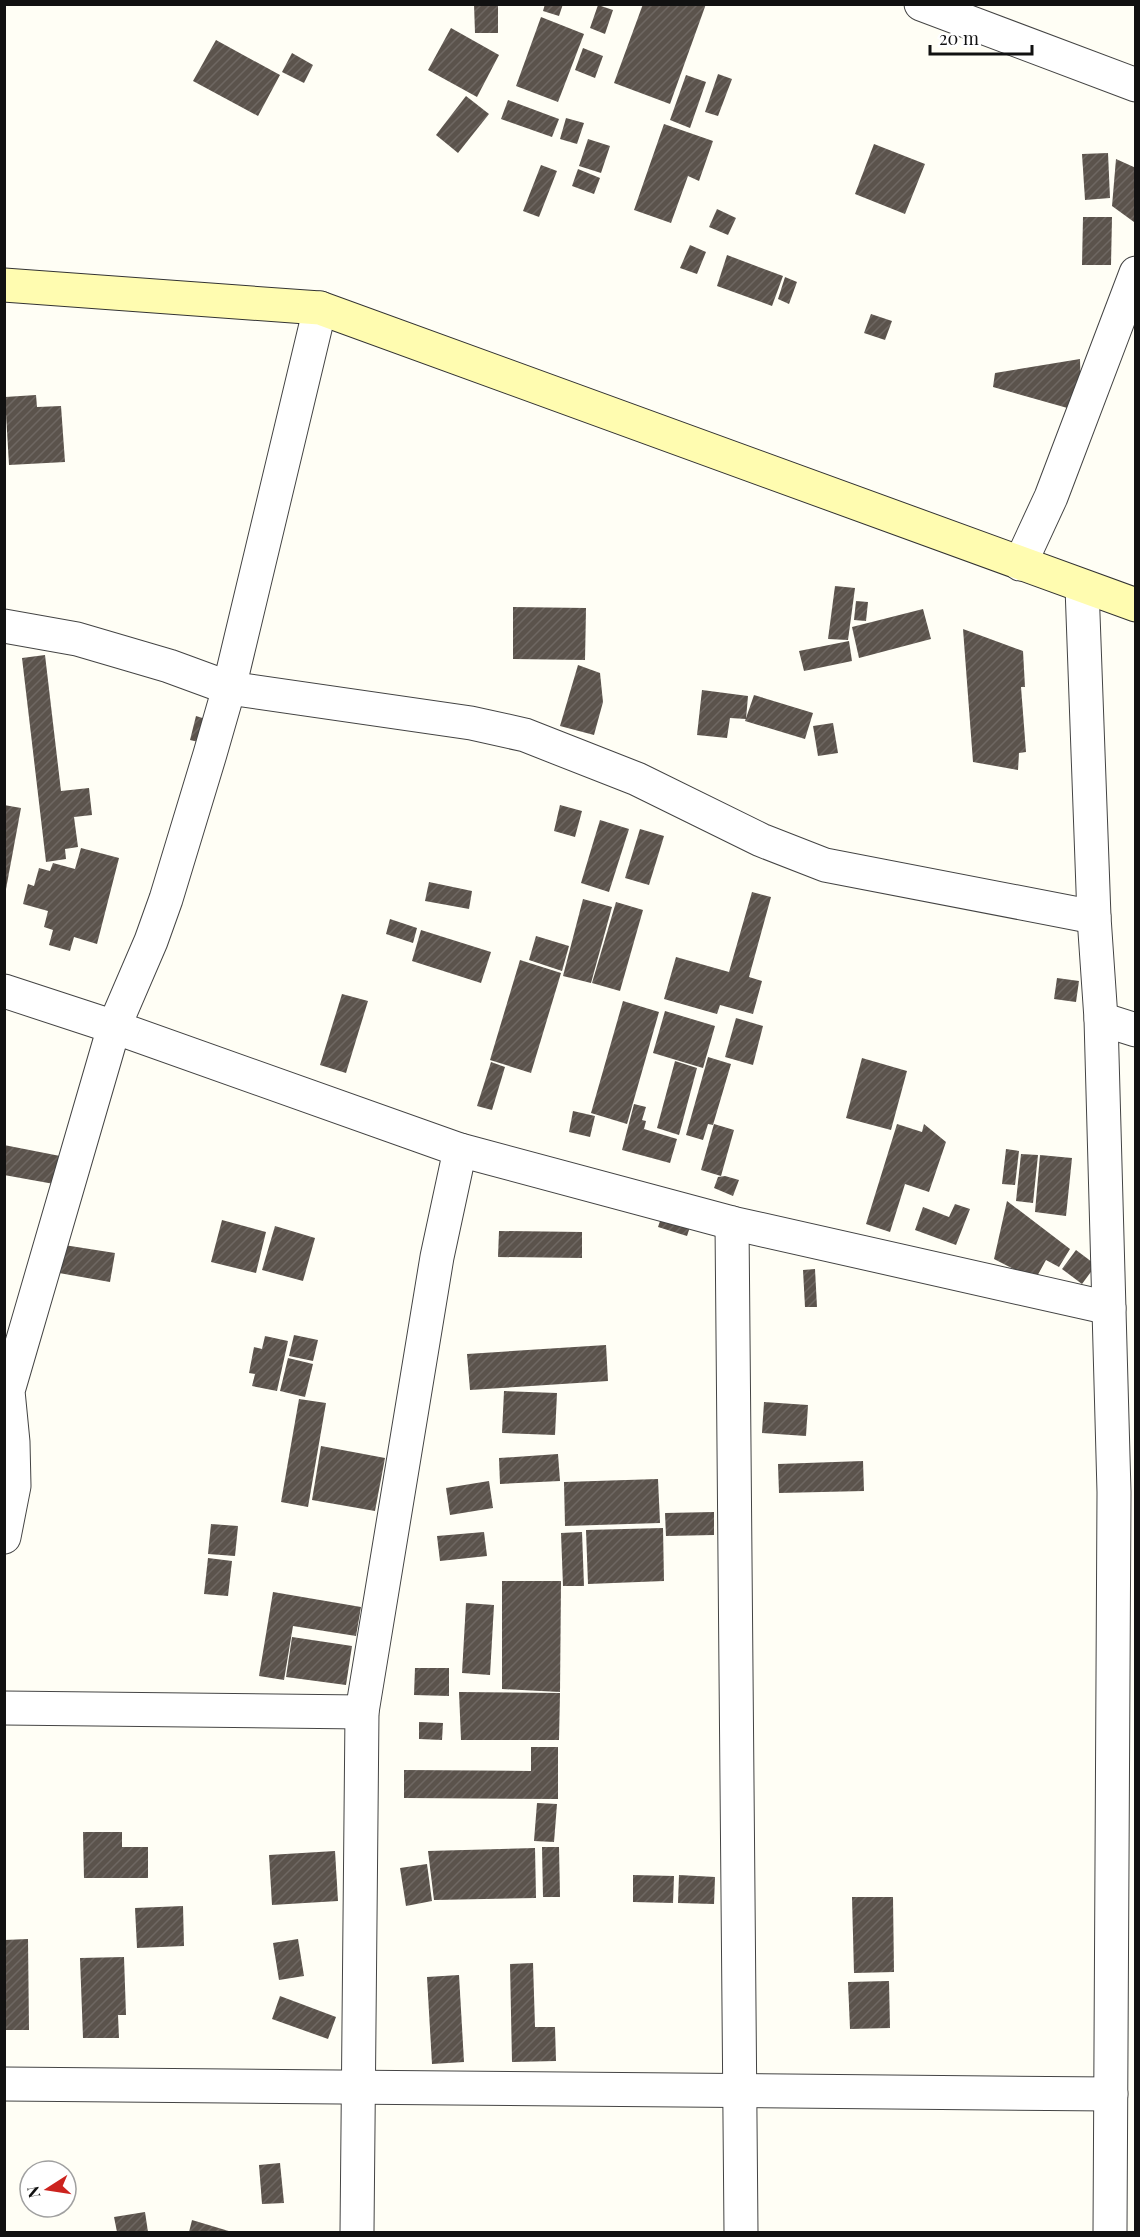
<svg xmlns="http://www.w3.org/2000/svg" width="1140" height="2237" font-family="'Playfair Display',serif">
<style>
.building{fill:url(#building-hatch)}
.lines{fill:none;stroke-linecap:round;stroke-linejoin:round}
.street-casing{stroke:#444;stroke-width:35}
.secondary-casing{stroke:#333;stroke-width:35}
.street{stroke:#fff;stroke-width:33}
.secondary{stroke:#fffcb0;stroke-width:33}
</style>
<defs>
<pattern id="building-hatch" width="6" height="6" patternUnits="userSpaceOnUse" patternTransform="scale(1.5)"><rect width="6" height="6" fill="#5b534c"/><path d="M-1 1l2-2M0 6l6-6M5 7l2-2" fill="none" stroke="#6e6762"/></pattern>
</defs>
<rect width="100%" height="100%" fill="#fffef5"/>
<g class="building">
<path d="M474,4h24v29h-23z"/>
<path d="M545,4h18l-4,12 -16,-5z"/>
<path d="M643,4h63l-36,100 -56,-21z"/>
<path d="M598,5l15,5 -8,24 -15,-6z"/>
<path d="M541,17l43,17 -26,68 -42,-16z"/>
<path d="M451,28l48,27 -22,42 -49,-27z"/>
<path d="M216,40l64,35 -22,41 -65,-35z"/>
<path d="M583,48l20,8 -8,22 -20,-8z"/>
<path d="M292,53l21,12 -9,18 -22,-11z"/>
<path d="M718,74l14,5 -14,37 -13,-4z"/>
<path d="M686,75l20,7 -16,46 -20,-8z"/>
<path d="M466,96l23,18 -31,39 -22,-18z"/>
<path d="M508,100l51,19 -7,18 -51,-18z"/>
<path d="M566,118l18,5 -7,21 -17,-5z"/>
<path d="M664,124l49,17 -14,40 -11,-5 -17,47 -37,-13z"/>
<path d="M588,139l22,7 -9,27 -22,-7z"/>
<path d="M874,144l51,20 -20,50 -50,-20z"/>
<path d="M1108,153l2,45 -25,2 -3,-46z"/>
<path d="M1116,159l20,9v50l-2,4 -22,-16z"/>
<path d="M541,165l16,6 -18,46 -16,-6z"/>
<path d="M578,169l22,9 -6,16 -22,-8z"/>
<path d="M717,209l19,9 -8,17 -19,-8z"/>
<path d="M1083,217h29l-1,48h-29z"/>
<path d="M690,245l16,7 -9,22 -17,-6z"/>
<path d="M727,255l56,21 -11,30 -55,-20z"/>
<path d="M785,277l12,5 -8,22 -11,-5z"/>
<path d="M871,314l21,7 -7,19 -21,-7z"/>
<path d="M1080,359l1,39 -10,11 -78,-22 2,-14z"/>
<path d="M36,395l1,12 24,-1 4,56 -56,3 -4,-68z"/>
<path d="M835,586l20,2 -7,52 -20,-1z"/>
<path d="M856,601l12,1 -2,19 -12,-1z"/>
<path d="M513,607l73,1 -1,52 -72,-1z"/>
<path d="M923,609l8,30 -72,19 -7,-31z"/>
<path d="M963,629l60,22 2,36h-4l5,65 -7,1 -1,17 -45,-8z"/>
<path d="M849,641l3,20 -48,10 -5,-20z"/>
<path d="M45,655l16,136 28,-3 3,27 -18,2 4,30 -13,2 1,10 -20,3 -24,-204z"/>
<path d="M578,665l22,8 3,29 -9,33 -34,-9z"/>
<path d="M702,690l46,6 -2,23 -16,-1 -3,20 -30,-3z"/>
<path d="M754,695l59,18 -8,26 -60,-18z"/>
<path d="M196,716l13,4 -6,23 -13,-3z"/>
<path d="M833,723l5,30 -20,3 -5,-30z"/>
<path d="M4,805l17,3 -15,81h-2z"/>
<path d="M560,805l22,6 -7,26 -21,-6z"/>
<path d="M600,820l29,9 -20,63 -28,-9z"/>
<path d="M640,829l24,7 -15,49 -24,-7z"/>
<path d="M81,848l38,10 -22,86 -23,-7 -4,14 -21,-6 4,-15 -9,-3 4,-16 -25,-7 5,-20 6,2 5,-18 11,3 3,-8 22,6z"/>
<path d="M429,882l43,9 -3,18 -44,-8z"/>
<path d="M752,892l19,5 -22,80 13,4 -9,33 -33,-9 -3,9 -53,-15 12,-42 53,15z"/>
<path d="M583,899l29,8 -21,76 -28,-7z"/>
<path d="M616,902l27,8 -23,81 -28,-8z"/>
<path d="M390,919l27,9 -4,15 -27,-9z"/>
<path d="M421,930l70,22 -10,31 -69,-22z"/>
<path d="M536,936l33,10 -7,25 -33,-11z"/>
<path d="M520,960l41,13 -30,100 -41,-13z"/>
<path d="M1057,978l22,3 -3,21 -22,-3z"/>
<path d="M342,994l26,7 -22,72 -26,-8z"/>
<path d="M623,1001l36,11 -32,112 -36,-11z"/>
<path d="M665,1011l50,15 -12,42 -50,-15z"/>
<path d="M736,1018l27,8 -10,39 -28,-8z"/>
<path d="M708,1057l23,7 -18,61 -5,-1 -5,16 -17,-5z"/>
<path d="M862,1058l45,13 -16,59 -45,-12z"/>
<path d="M675,1061l22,7 -18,67 -22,-7z"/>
<path d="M491,1062l14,5 -13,43 -15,-4z"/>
<path d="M634,1104l12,3 -4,13 4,1 -2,8 33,10 -7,24 -48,-13z"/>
<path d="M573,1111l22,5 -5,21 -21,-5z"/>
<path d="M714,1124l20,6 -13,46 -20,-6z"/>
<path d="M897,1124l25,8 2,-8 22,18 -17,50 -24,-8 -15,48 -24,-8z"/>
<path d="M4,1145l56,11 -6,28 -50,-9z"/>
<path d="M1006,1149l13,2 -4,34 -13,-1z"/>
<path d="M1021,1154l17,1 -5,48 -17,-2z"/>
<path d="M1040,1155l32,3 -6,58 -31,-4z"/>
<path d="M725,1176l14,4 -6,16 -19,-8 4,-11z"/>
<path d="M1007,1201l63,48 -11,18 -13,-7 -11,20 -41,-21z"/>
<path d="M955,1204l15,5 -14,36 -41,-15 8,-23 26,10z"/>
<path d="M663,1212l29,9 -5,15 -29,-9z"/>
<path d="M222,1220l44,12 -10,41 -45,-11z"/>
<path d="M275,1226l40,12 -12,43 -41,-11z"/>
<path d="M499,1231l83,1v26l-84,-1z"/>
<path d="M64,1245l51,8 -5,29 -51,-9z"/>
<path d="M1076,1250l20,15 -14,19 -20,-15z"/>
<path d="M815,1269l2,38h-12l-2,-37z"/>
<path d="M294,1335l24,5 -5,21 -24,-5z"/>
<path d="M265,1336l23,5 -11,50 -25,-5 3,-12 -6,-1 5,-26 8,2z"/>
<path d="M606,1345l2,36 -138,9 -3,-36z"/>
<path d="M288,1358l25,6 -8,33 -25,-6z"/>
<path d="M504,1391l53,2 -2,42 -53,-2z"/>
<path d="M299,1399l27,4 -18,104 -27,-5z"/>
<path d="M764,1402l44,3 -2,31 -44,-3z"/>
<path d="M321,1446l64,12 -10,53 -63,-11z"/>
<path d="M558,1454l2,27 -60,3 -1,-26z"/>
<path d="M863,1461l1,30 -85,2 -1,-29z"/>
<path d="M658,1479l2,44 -95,3 -1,-44z"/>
<path d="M489,1481l4,27 -43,7 -4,-27z"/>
<path d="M714,1512v23l-48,1 -1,-23z"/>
<path d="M211,1524l27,2 -3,30 -27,-2z"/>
<path d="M663,1528l1,53 -76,3 -2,-54z"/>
<path d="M484,1532l3,24 -47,5 -3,-25z"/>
<path d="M582,1532l2,54h-21l-2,-53z"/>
<path d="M208,1558l24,3 -4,35 -24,-2z"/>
<path d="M502,1581h59l-1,111 -58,-3z"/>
<path d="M273,1592l88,15 -5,29 -63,-10 -9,54 -25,-4z"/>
<path d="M466,1603l28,2 -4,70 -28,-2z"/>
<path d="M292,1637l60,9 -6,39 -60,-8z"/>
<path d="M415,1668h34v28l-35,-1z"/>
<path d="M459,1692l101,1 -1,47h-98z"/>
<path d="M419,1722l24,1 -1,17 -23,-1z"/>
<path d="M531,1747h27v52l-154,-1v-28l127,1z"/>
<path d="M537,1803l20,1 -3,38 -20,-1z"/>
<path d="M83,1832h39v15h26v31h-64z"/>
<path d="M542,1847h17l1,50h-17z"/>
<path d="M535,1848l1,50 -102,2 -6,-49z"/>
<path d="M335,1851l3,50 -66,4 -3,-50z"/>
<path d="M427,1864l5,37 -26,5 -6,-38z"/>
<path d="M633,1875l41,1 -1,27 -40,-1z"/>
<path d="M679,1875l36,2 -1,27 -36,-1z"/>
<path d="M852,1897h41l1,75 -40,1z"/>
<path d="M183,1906l1,40 -47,2 -2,-40z"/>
<path d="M28,1939l1,91h-25v-90z"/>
<path d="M298,1939l6,37 -25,4 -6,-37z"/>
<path d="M124,1957l2,58h-8l1,23h-36l-3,-80z"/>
<path d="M533,1963l2,64h20l1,34 -44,1 -2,-98z"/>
<path d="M459,1975l5,87 -32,2 -5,-87z"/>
<path d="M889,1981l1,47 -40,1 -2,-47z"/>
<path d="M280,1996l56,21 -8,22 -56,-20z"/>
<path d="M280,2163l4,40 -22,1 -3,-39z"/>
<path d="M145,2212l3,20h-31l-3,-15z"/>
<path d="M192,2220l40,12h-43z"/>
</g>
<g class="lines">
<defs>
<g id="street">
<path d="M921,4l215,81"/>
<path d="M1020,564l31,-67 85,-224"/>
<path d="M1082,587l12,330 7,102 13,473 -4,740"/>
<path d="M4,626l73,13 92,27 60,22 242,35 54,12 112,44 124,61 64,25 269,52"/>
<path d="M4,991l110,36 346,123 -23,107 -75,455 -5,520"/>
<path d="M1101,1019l35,11"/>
<path d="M460,1150l272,73 377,85"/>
<path d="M732,1223l9,1009"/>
<path d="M4,1537l10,-51 -1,-44 -5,-51 106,-364 37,-86 15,-42 44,-145 19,-66 91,-380"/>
<path d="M4,1708l358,4"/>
<path d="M4,2084l1107,10"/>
</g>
<path id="secondary" d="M4,285l316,23 816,297"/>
</defs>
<use href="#street" class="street-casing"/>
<use href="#secondary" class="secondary-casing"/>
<use href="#street" class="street"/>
<use href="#secondary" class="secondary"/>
</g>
<rect width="1140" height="2237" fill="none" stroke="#111111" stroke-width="12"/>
<g transform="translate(48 2189) rotate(258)"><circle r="28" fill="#ffffff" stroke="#a0a0a0" stroke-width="1.5"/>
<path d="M0-4.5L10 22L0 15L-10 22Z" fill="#cc231e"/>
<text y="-9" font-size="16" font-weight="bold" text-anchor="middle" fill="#111111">N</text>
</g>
<path d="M930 45v9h102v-9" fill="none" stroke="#111111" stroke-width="3"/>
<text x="939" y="45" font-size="18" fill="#111111" stroke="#ffffff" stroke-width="4.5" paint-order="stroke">20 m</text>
</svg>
